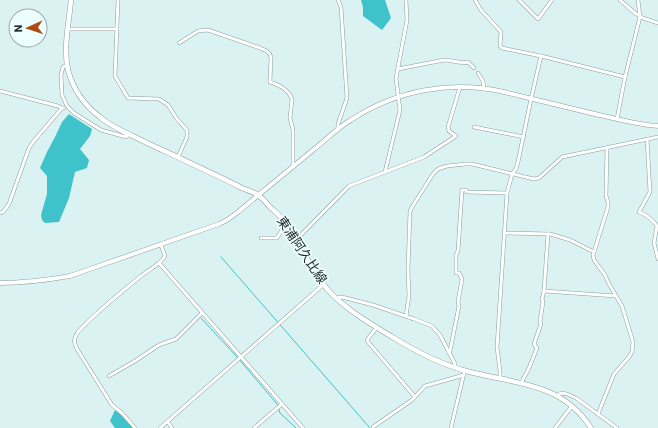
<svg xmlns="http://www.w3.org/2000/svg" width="658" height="428" font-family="'IBM Plex Sans','Noto Sans JP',sans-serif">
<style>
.water{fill:#3fc2ca}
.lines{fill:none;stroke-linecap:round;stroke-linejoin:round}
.stream{stroke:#3fc2ca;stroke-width:1}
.minor-casing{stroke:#889d9e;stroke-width:4}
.tertiary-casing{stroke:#889d9e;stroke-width:5}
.secondary-casing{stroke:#889d9e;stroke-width:5.5}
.minor{stroke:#fff;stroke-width:3}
.tertiary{stroke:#fff;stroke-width:4}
.secondary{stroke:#fff;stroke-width:4.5}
.labels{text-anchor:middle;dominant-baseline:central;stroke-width:3.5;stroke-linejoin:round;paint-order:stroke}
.street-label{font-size:13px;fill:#21292a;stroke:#ecfeff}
</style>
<rect width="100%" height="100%" fill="#dbf2f3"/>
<g class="water">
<path d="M361,0h24l6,18 -9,12 -19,-14v-9z"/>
<path d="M69,114l23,15 -2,7 -10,13 9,11 -2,8 -12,4 -6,26 -10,24 -14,1 -3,-3 -1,-5 6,-21v-18l-7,-8 7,-16 9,-17 6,-13z"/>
<path d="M115,410l5,4 13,14h-18l-5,-7z"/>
</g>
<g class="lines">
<g class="stream">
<path d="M221,257l149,171"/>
<path d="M201,318l37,40 39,46 3,9 16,15"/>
</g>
<defs>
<g id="minor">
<path d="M118,0l-3,76 13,22 31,1 9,6 9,14 10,11v7l-9,20"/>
<path d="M475,0l6,10 20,22 -1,14 2,2 39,8 84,21"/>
<path d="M519,0l19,19 14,-19"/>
<path d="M620,0l16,14 4,1"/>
<path d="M640,17l18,6"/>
<path d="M68,29h49"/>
<path d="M179,43l19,-12 10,-1 52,18c5,2 9,3 11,9l-1,25c9,3 18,7 22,17l-2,19 3,12v37"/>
<path d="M67,65l-4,2 -2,8 1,20 5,11 7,7 27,17 25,7 3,-4"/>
<path d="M398,69l46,-9c8,0 16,4 24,2l6,6"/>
<path d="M478,73l5,8 1,8"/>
<path d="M0,91l58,15 4,2h2"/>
<path d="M617,119l8,-42 15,-60 -2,-17"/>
<path d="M474,127l50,10"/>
<path d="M338,129v-5l9,-26 -6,-91 -3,-7"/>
<path d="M647,139l3,53 -11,20c8,3 13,7 18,14l-3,17 4,16"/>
<path d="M385,172l15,-62 -4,-32 11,-58 -1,-20"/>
<path d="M0,213l3,-1 6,-8 20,-56 4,-6 29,-34"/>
<path d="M504,233l46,1 20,6 24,12"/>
<path d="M261,238h16l6,-10 4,-3"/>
<path d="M296,240l53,-54 75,-29 32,-21 -7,-5 -1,-4 12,-40"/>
<path d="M159,263l144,165"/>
<path d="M544,291l72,5"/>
<path d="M337,298l5,-1 31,8 41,14 18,7 8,9 15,29v3"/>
<path d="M406,316l3,-20 -1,-26 2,-59 2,-4 21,-33 5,-5 9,-3 19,-2h6l62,15 5,-1 23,-21 96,-20"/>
<path d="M377,327l-10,13 1,2 47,55"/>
<path d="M449,353l1,-2 9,-45 -1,-4 4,-23 -3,-6h-3v-18l2,-4 4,-61h4l1,2 40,1"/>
<path d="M109,376l26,-15 24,-16 17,-6 26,-26"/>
<path d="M500,378v-7l-3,-24 10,-154 5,-19 4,-5 2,-7 13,-63 10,-43"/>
<path d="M521,383l8,-15 8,-20 -3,-4 7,-20 -1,-3 3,-19 -1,-3 2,-8 4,-57"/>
<path d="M557,396l4,-3 6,1 9,4 41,30"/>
<path d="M598,414l16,-40 15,-17 3,-5 1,-10 -11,-36 -13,-22 -4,-9 -11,-15 -1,-5 15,-48v-5l-2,-6 1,-48"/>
<path d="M168,422l4,6"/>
<path d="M135,428l-12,-14 -11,-9 -35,-56c-4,-7 -3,-11 1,-17 19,-21 41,-38 63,-56 7,-6 19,-11 24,-20l-4,-11"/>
<path d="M160,428l164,-144"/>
<path d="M254,428l28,-24"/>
<path d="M373,428v-1l39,-27 13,-14 39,-11"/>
<path d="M451,428l13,-55"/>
<path d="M555,428l17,-22"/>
</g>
<path id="tertiary" d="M0,283c24,0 47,-3 70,-7l149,-52 8,-4 11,-8c25,-21 50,-41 75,-62 13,-10 24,-22 38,-30 45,-30 101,-40 153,-28 32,8 63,15 95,23 19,4 39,10 59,11"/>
<path id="secondary" d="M71,0c-2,23 -8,47 -3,70 5,19 16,35 32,47 11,10 31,18 45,25 32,15 65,30 97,46 5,2 12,4 16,7 4,3 8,7 11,11 5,5 11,9 15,15 16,22 26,48 44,69 18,20 43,34 66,48 23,14 46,26 72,33 47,13 95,10 125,57"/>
</defs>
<use href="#minor" class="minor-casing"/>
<use href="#tertiary" class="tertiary-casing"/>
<use href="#secondary" class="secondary-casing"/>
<use href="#minor" class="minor"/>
<use href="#tertiary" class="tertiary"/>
<use href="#secondary" class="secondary"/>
</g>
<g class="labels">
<g class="street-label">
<text transform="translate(302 250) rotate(56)">東浦阿久比線</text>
</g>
</g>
<g transform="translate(28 28) rotate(267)"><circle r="19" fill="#ecfeff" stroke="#9ba9aa"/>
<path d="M0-3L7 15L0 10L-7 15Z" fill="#ae4b14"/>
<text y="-6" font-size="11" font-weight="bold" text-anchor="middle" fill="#21292a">N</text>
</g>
</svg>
